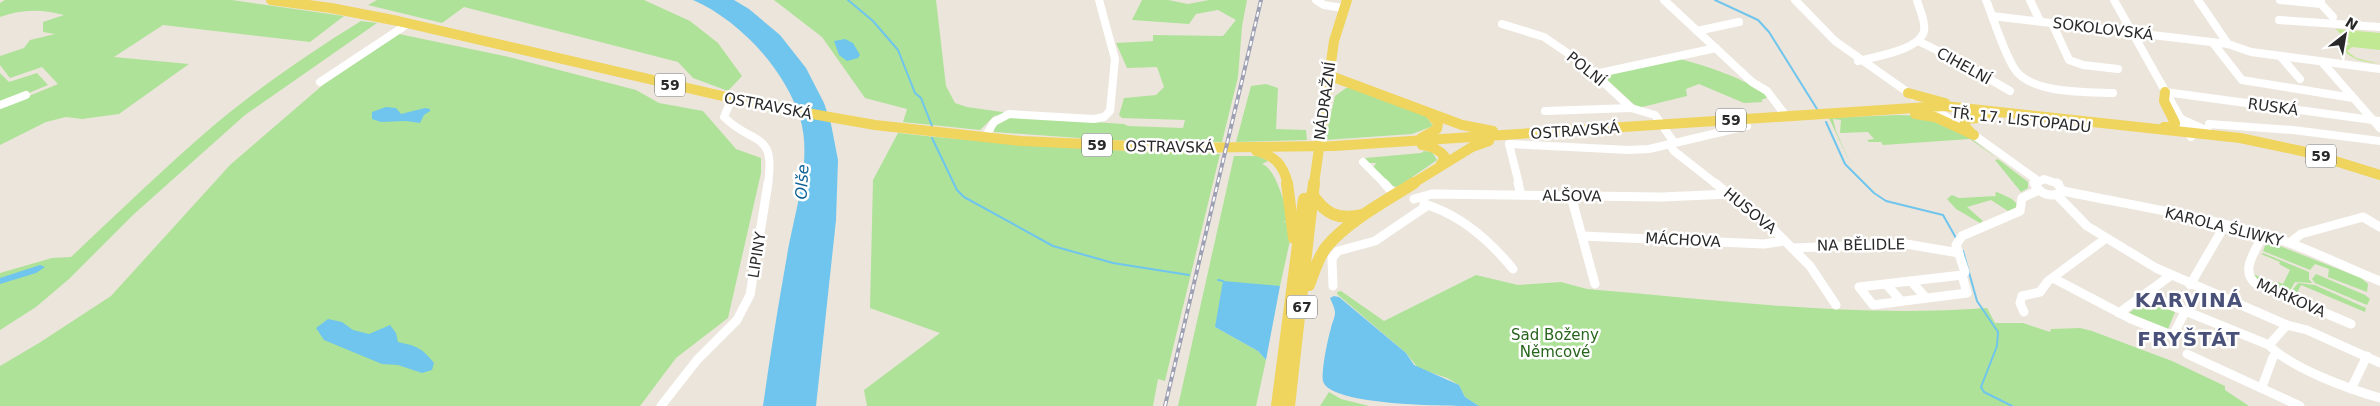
<svg xmlns="http://www.w3.org/2000/svg" width="2380" height="406" font-family="'DejaVu Sans',sans-serif">
<style>
.green{fill:#aee298}
.pitch{fill:#c1e994}
.water{fill:#6fc5ed}
.lines{fill:none;stroke-linecap:round;stroke-linejoin:round}
.stream{stroke:#6fc5ed;stroke-width:2}
.minor-far1{stroke:#fff;stroke-width:8}
.minor{stroke:#fff;stroke-width:9}
.major-far1{stroke:#efd45d;stroke-width:10}
.major{stroke:#efd45d;stroke-width:12}
.rail-casing{stroke:#9ea0b4;stroke-width:4}
.rail{stroke:#fff;stroke-width:2;stroke-dasharray:5;stroke-linecap:butt}
.labels{text-anchor:middle;dominant-baseline:central;stroke-width:5;stroke-linejoin:round;paint-order:stroke}
.shield{fill:#fff;stroke:#696969;stroke-width:1}
.shield-label{font-size:14px;font-weight:bold;fill:#292929}
.street-label{font-size:15px;fill:#292929;stroke:#fff}
.park-label{font-size:15px;fill:#26651b;stroke:#fff}
.water-label{font-size:16px;font-style:italic;fill:#0f6298;stroke:#fff}
.district-label{font-size:20px;font-weight:bold;letter-spacing:1px;fill:#4a5179;stroke:#fff}
</style>
<rect width="100%" height="100%" fill="#ece5db"/>
<g class="green">
<path d="M5,0h227l112,16 -34,26 -147,-17 -49,32 75,7 -70,50 -37,5 -16,-2 -20,5 -46,23v-37l58,-24 -16,-17 -32,11 -10,-13v-9l24,-8 6,-8 25,-6 -12,-2v-10l21,-7c-23,-6 -42,-6 -64,2v-14z"/>
<path d="M377,0h267l46,21 28,22 24,33 -14,15 -35,-13 -15,-16 -214,-55 -22,16 -74,-18z"/>
<path d="M774,0h162l10,86 9,17 12,4 42,6 -15,3 -14,14 -77,-8 4,-13 -42,-11 -43,-61z"/>
<path d="M1142,0h26l20,4 21,-4h38l-5,26 -4,51 -16,65 -115,-2 -113,-8v-8l10,-5 13,-2 107,7 4,2 55,2 2,-8 -63,-2 -3,-3 5,-17 32,-3 8,-8 -7,-20 -30,1 -11,-25 37,-2v-6l70,1 13,-16 -18,-10 -22,4 -7,10 -57,-4z"/>
<path d="M361,21l16,2 -132,92 -112,100 -64,64 -33,28 -36,23v-57l52,-15 19,-1c47,-44 93,-89 142,-131 44,-37 99,-75 148,-105z"/>
<path d="M399,34l110,23 127,33 23,13 44,8 33,38 25,9v15l-33,145 -52,40 -36,48h-640v-40l39,-23 72,-47 119,-131 94,-81z"/>
<path d="M1677,58c32,9 66,19 92,39l-8,3 2,2 -19,1 -45,-19 -13,5 1,7 -49,12 -37,-34z"/>
<path d="M0,73l9,9 28,-9 11,12 -48,20z"/>
<path d="M1266,84l12,4 -2,41 30,1 1,10 -71,2 15,-56z"/>
<path d="M1346,88h5l75,28 7,10 -21,8 -87,6 10,-44z"/>
<path d="M1898,115l27,1 39,17 64,49v6l-7,4 -26,-32 3,-1 -28,-20 -87,6 -2,-3h-12l-2,-2 7,-1 -6,-7 -28,1 1,-13 -8,-1 3,12 15,34 -22,-47z"/>
<path d="M898,133c107,12 214,18 322,21l-55,227 -7,-2 -5,27h-286l-3,-16 76,-57 -70,-25 3,-128z"/>
<path d="M1424,151l8,1 5,8 -39,27 -6,-1 -19,-18 3,-5h-7l-4,-5 56,-5z"/>
<path d="M1234,156h24l10,5 -6,3c14,4 24,44 27,58l-6,-1 6,3 2,12 -11,50 -27,-1 -38,42 43,24 8,9 -10,46h-78z"/>
<path d="M1997,192l15,7 7,7 -11,5 -17,-11 -24,7 16,14 -3,2 -24,-14 -9,-10 5,-4 7,3 37,-2 -1,-3z"/>
<path d="M2267,241l94,37 7,6 -1,8 -39,-15 1,-8 -14,-5 -5,6 -47,-19z"/>
<path d="M2263,253l46,19v7l3,4 -17,-1 -7,12 -13,-8 -2,1 -17,-7 -3,-6 24,10 1,-2 5,2 7,-14 -11,-6 1,-2 -19,-8z"/>
<path d="M2316,274l49,21 5,4 -3,6 -52,-22 -3,-4z"/>
<path d="M1476,275l42,10 43,-3 26,7c135,11 264,29 400,19l8,15h28l27,9 1,-3 29,-1 12,3 80,30 53,25v4l24,16h-770l-14,-9 -6,-12 -12,-7 -29,-10 -12,-15 -69,-59v-2l4,-1 43,30z"/>
<path d="M2298,283l17,2 51,23 -1,4 -64,-27 -5,10 8,3 -1,2 -13,-7z"/>
<path d="M2145,301l30,11 -7,17 -39,-16z"/>
<path d="M1329,392l12,7 28,7h-49z"/>
</g>
<path class="pitch" d="M2336,29l44,4v17l-28,-3 -5,4 9,7 24,6c-13,-2 -28,-3 -36,-14l1,-4 -7,-2 12,1z"/>
<g class="water">
<path d="M693,0h41l15,9 31,26 26,33 18,35 7,21 7,36 -2,60 -20,186h-53c7,-50 15,-100 24,-150 7,-43 26,-95 13,-138 -15,-49 -61,-98 -107,-118z"/>
<path d="M845,39l8,4 7,12 -2,3 -11,3 -8,-6 -5,-14z"/>
<path d="M386,107l10,1 5,6 24,-6 5,1v2l-6,4 -4,8 -14,-2 -25,1 -9,-3v-7z"/>
<path d="M40,265l5,2 -9,6 -36,11v-6z"/>
<path d="M1223,281l57,5 -14,74 -8,-9 -43,-24z"/>
<path d="M1334,296l5,1 67,56 8,12 45,20 6,12 14,9c-29,0 -150,0 -156,-25 -2,-10 5,-43 8,-53 1,-5 4,-11 4,-15 0,-5 -3,-10 -5,-15z"/>
<path d="M328,319l14,3 11,8 16,4 21,-9 6,8 2,9c19,4 24,6 36,21l-2,7 -10,3 -24,-8 -16,-1 -58,-24 -8,-12z"/>
</g>
<g class="lines">
<g class="stream">
<path d="M848,0l25,21 25,29 17,43 6,5 11,28"/>
<path d="M1715,0l43,20 11,12 48,77"/>
<path d="M1826,122l19,42 29,29 12,8 57,14 13,23"/>
<path d="M932,138l25,52 7,7 89,49 60,17 76,12"/>
<path d="M1963,251l14,50 21,31 -1,14 -16,41 3,5 28,14"/>
<path d="M1218,280l5,1"/>
</g>
<g class="minor-far1">
<path d="M1316,0l8,5 19,3"/>
<path d="M1664,0l88,82 15,9 19,25"/>
<path d="M1795,0l40,41 78,55"/>
<path d="M1986,0c9,22 16,48 28,68 15,26 73,24 99,25"/>
<path d="M2030,0l10,21"/>
<path d="M2114,0l77,137"/>
<path d="M2198,0l30,44"/>
<path d="M2280,0l41,4"/>
<path d="M2321,0v4l12,13"/>
<path d="M1992,16l236,28 23,8 129,17"/>
<path d="M2279,20l101,7"/>
<path d="M2052,23l17,37 14,5 35,4"/>
<path d="M1502,24l42,13 41,28 46,43 24,7 18,26 -3,4 4,6 42,33"/>
<path d="M1697,31l42,-9"/>
<path d="M1918,41l39,19 53,31"/>
<path d="M2213,43l29,37 111,18"/>
<path d="M2280,56l20,23"/>
<path d="M1858,61c16,-4 62,-11 66,-30 2,-10 -5,-22 -7,-31"/>
<path d="M2322,62l58,66"/>
<path d="M1595,74l121,-26"/>
<path d="M320,82l89,-59"/>
<path d="M2165,92l215,29"/>
<path d="M735,100l-6,5 -5,12c29,29 52,13 44,67"/>
<path d="M0,105l26,-10"/>
<path d="M1928,105l31,20"/>
<path d="M1545,111l86,-3"/>
<path d="M2181,119l27,12"/>
<path d="M2209,124l84,6 87,11"/>
<path d="M1970,132l67,48"/>
<path d="M985,137l9,-15 15,-8 85,5 10,-2 6,-6 5,-52 -16,-59"/>
<path d="M1363,162l22,22"/>
<path d="M1519,184l-10,-40 120,6 20,-1 98,-23"/>
<path d="M2035,184l9,-5 15,5"/>
</g>
<g class="minor">
<path d="M1384,183l11,12"/>
<path d="M1518,183l3,12"/>
<path d="M1715,183l58,46 37,37 26,39"/>
<path d="M2034,183c6,12 18,15 29,9l-6,-9"/>
<path d="M2063,191c72,15 145,26 215,48 35,11 68,29 102,42"/>
<path d="M2057,195l30,31 69,42 131,57 20,5 73,33"/>
<path d="M1571,196l24,88"/>
<path d="M1414,199l18,-5 230,3 68,-3"/>
<path d="M1424,204c35,10 66,37 89,65"/>
<path d="M2263,235c-7,15 -23,35 -8,48l96,41"/>
<path d="M1582,236l182,8 20,-3"/>
<path d="M2290,243l11,-9 62,-17 17,10"/>
<path d="M1793,248l113,-4 53,9"/>
<path d="M1962,275l5,18 -94,12 -14,-18z"/>
<path d="M1962,275l3,-3 -9,-27 6,-9 58,-25 2,-13 17,-8"/>
<path d="M2053,278l78,41 38,15 5,-1 11,-21"/>
<path d="M1911,281l15,17"/>
<path d="M1886,284l15,17"/>
<path d="M2190,285l35,-60"/>
<path d="M1333,286l-1,-28 6,-7 37,-10 53,-36"/>
<path d="M2146,295l123,50c21,23 80,44 111,53"/>
<path d="M2024,312l-4,-9 2,-7 18,-4 8,-11 57,-42"/>
<path d="M2119,313l51,-37"/>
<path d="M2269,345l18,-20"/>
<path d="M2187,354l113,52"/>
<path d="M2262,387l11,-30 4,-3"/>
<path d="M2351,389l16,-33"/>
<path d="M661,406l36,-46 40,-40 13,-25 18,-112"/>
</g>
<g class="major-far1">
<path d="M271,0l60,8 67,13 363,84 114,20 146,16 156,7 157,-2 610,-40 296,32 66,14 74,23"/>
<path d="M1328,75l134,50 31,6"/>
<path d="M1908,93l37,10"/>
<path d="M1915,114l20,3 39,18"/>
<path d="M2164,127h6l5,-4 -11,-22 1,-9"/>
<path d="M1972,134l-8,-9 2,-6 23,-2"/>
<path d="M1421,138l16,-9 1,-6 -7,-8"/>
<path d="M1422,145c10,1 17,4 23,12l-5,9"/>
<path d="M1256,151c20,5 27,14 32,33"/>
<path d="M1314,184l20,-143 13,-41"/>
<path d="M1412,184l60,-37 17,-6"/>
</g>
<g class="major">
<path d="M1287,183l7,55"/>
<path d="M1312,194c14,21 26,26 51,21"/>
<path d="M1309,285c5,-13 9,-28 18,-39 21,-25 59,-45 87,-63"/>
<path d="M1277,406l27,-207"/>
<path d="M1289,406l25,-223"/>
</g>
<defs>
<path id="rail" d="M1165,406l96,-406"/>
</defs>
<use href="#rail" class="rail-casing"/>
<use href="#rail" class="rail"/>
</g>
<g class="labels">
<g class="shield">
<rect x="655" y="73.5" width="30" height="23" rx="4"/>
<rect x="1716" y="108.5" width="30" height="23" rx="4"/>
<rect x="1082" y="133.5" width="30" height="23" rx="4"/>
<rect x="2306" y="144.5" width="30" height="23" rx="4"/>
<rect x="1287" y="295.5" width="30" height="23" rx="4"/>
</g>
<g class="shield-label">
<text x="670" y="85">59</text>
<text x="1731" y="120">59</text>
<text x="1097" y="145">59</text>
<text x="2321" y="156">59</text>
<text x="1302" y="307">67</text>
</g>
<g class="street-label">
<text transform="translate(2103 29) rotate(7)">SOKOLOVSKÁ</text>
<text transform="translate(1964 66) rotate(29)">CIHELNÍ</text>
<text transform="translate(1586 69) rotate(39)">POLNÍ</text>
<text transform="translate(1325 101) rotate(-82)">NÁDRAŽNÍ</text>
<text transform="translate(768 106) rotate(11)">OSTRAVSKÁ</text>
<text transform="translate(2273 107) rotate(8)">RUSKÁ</text>
<text transform="translate(2021 120) rotate(6)">TŘ. 17. LISTOPADU</text>
<text transform="translate(1575 131) rotate(-4)">OSTRAVSKÁ</text>
<text transform="translate(1170 147) rotate(1)">OSTRAVSKÁ</text>
<text transform="translate(1572 196) rotate(1)">ALŠOVA</text>
<text transform="translate(1750 211) rotate(39)">HUSOVA</text>
<text transform="translate(2224 227) rotate(14)">KAROLA ŚLIWKY</text>
<text transform="translate(1683 240) rotate(3)">MÁCHOVA</text>
<text transform="translate(1861 245) rotate(-1)">NA BĚLIDLE</text>
<text transform="translate(757 255) rotate(-81)">LIPINY</text>
<text transform="translate(2291 298) rotate(24)">MARKOVA</text>
</g>
<g class="park-label">
<text x="1555" y="335">Sad Boženy<tspan x="1555" dy="17">Němcové</tspan></text>
</g>
<g class="water-label">
<text transform="translate(802 182) rotate(-87)">Olše</text>
</g>
<g class="district-label">
<text x="2189" y="300">KARVINÁ</text>
<text x="2189" y="339">FRYŠTÁT</text>
</g>
</g>
<g transform="translate(2345 35) rotate(31)" stroke="#ffffff" stroke-width="4" paint-order="stroke">
<path d="M0-4L9 19L0 12L-9 19Z" fill="#292929"/>
<text y="-8" font-size="14" font-weight="bold" text-anchor="middle" fill="#292929">N</text>
</g>
</svg>
